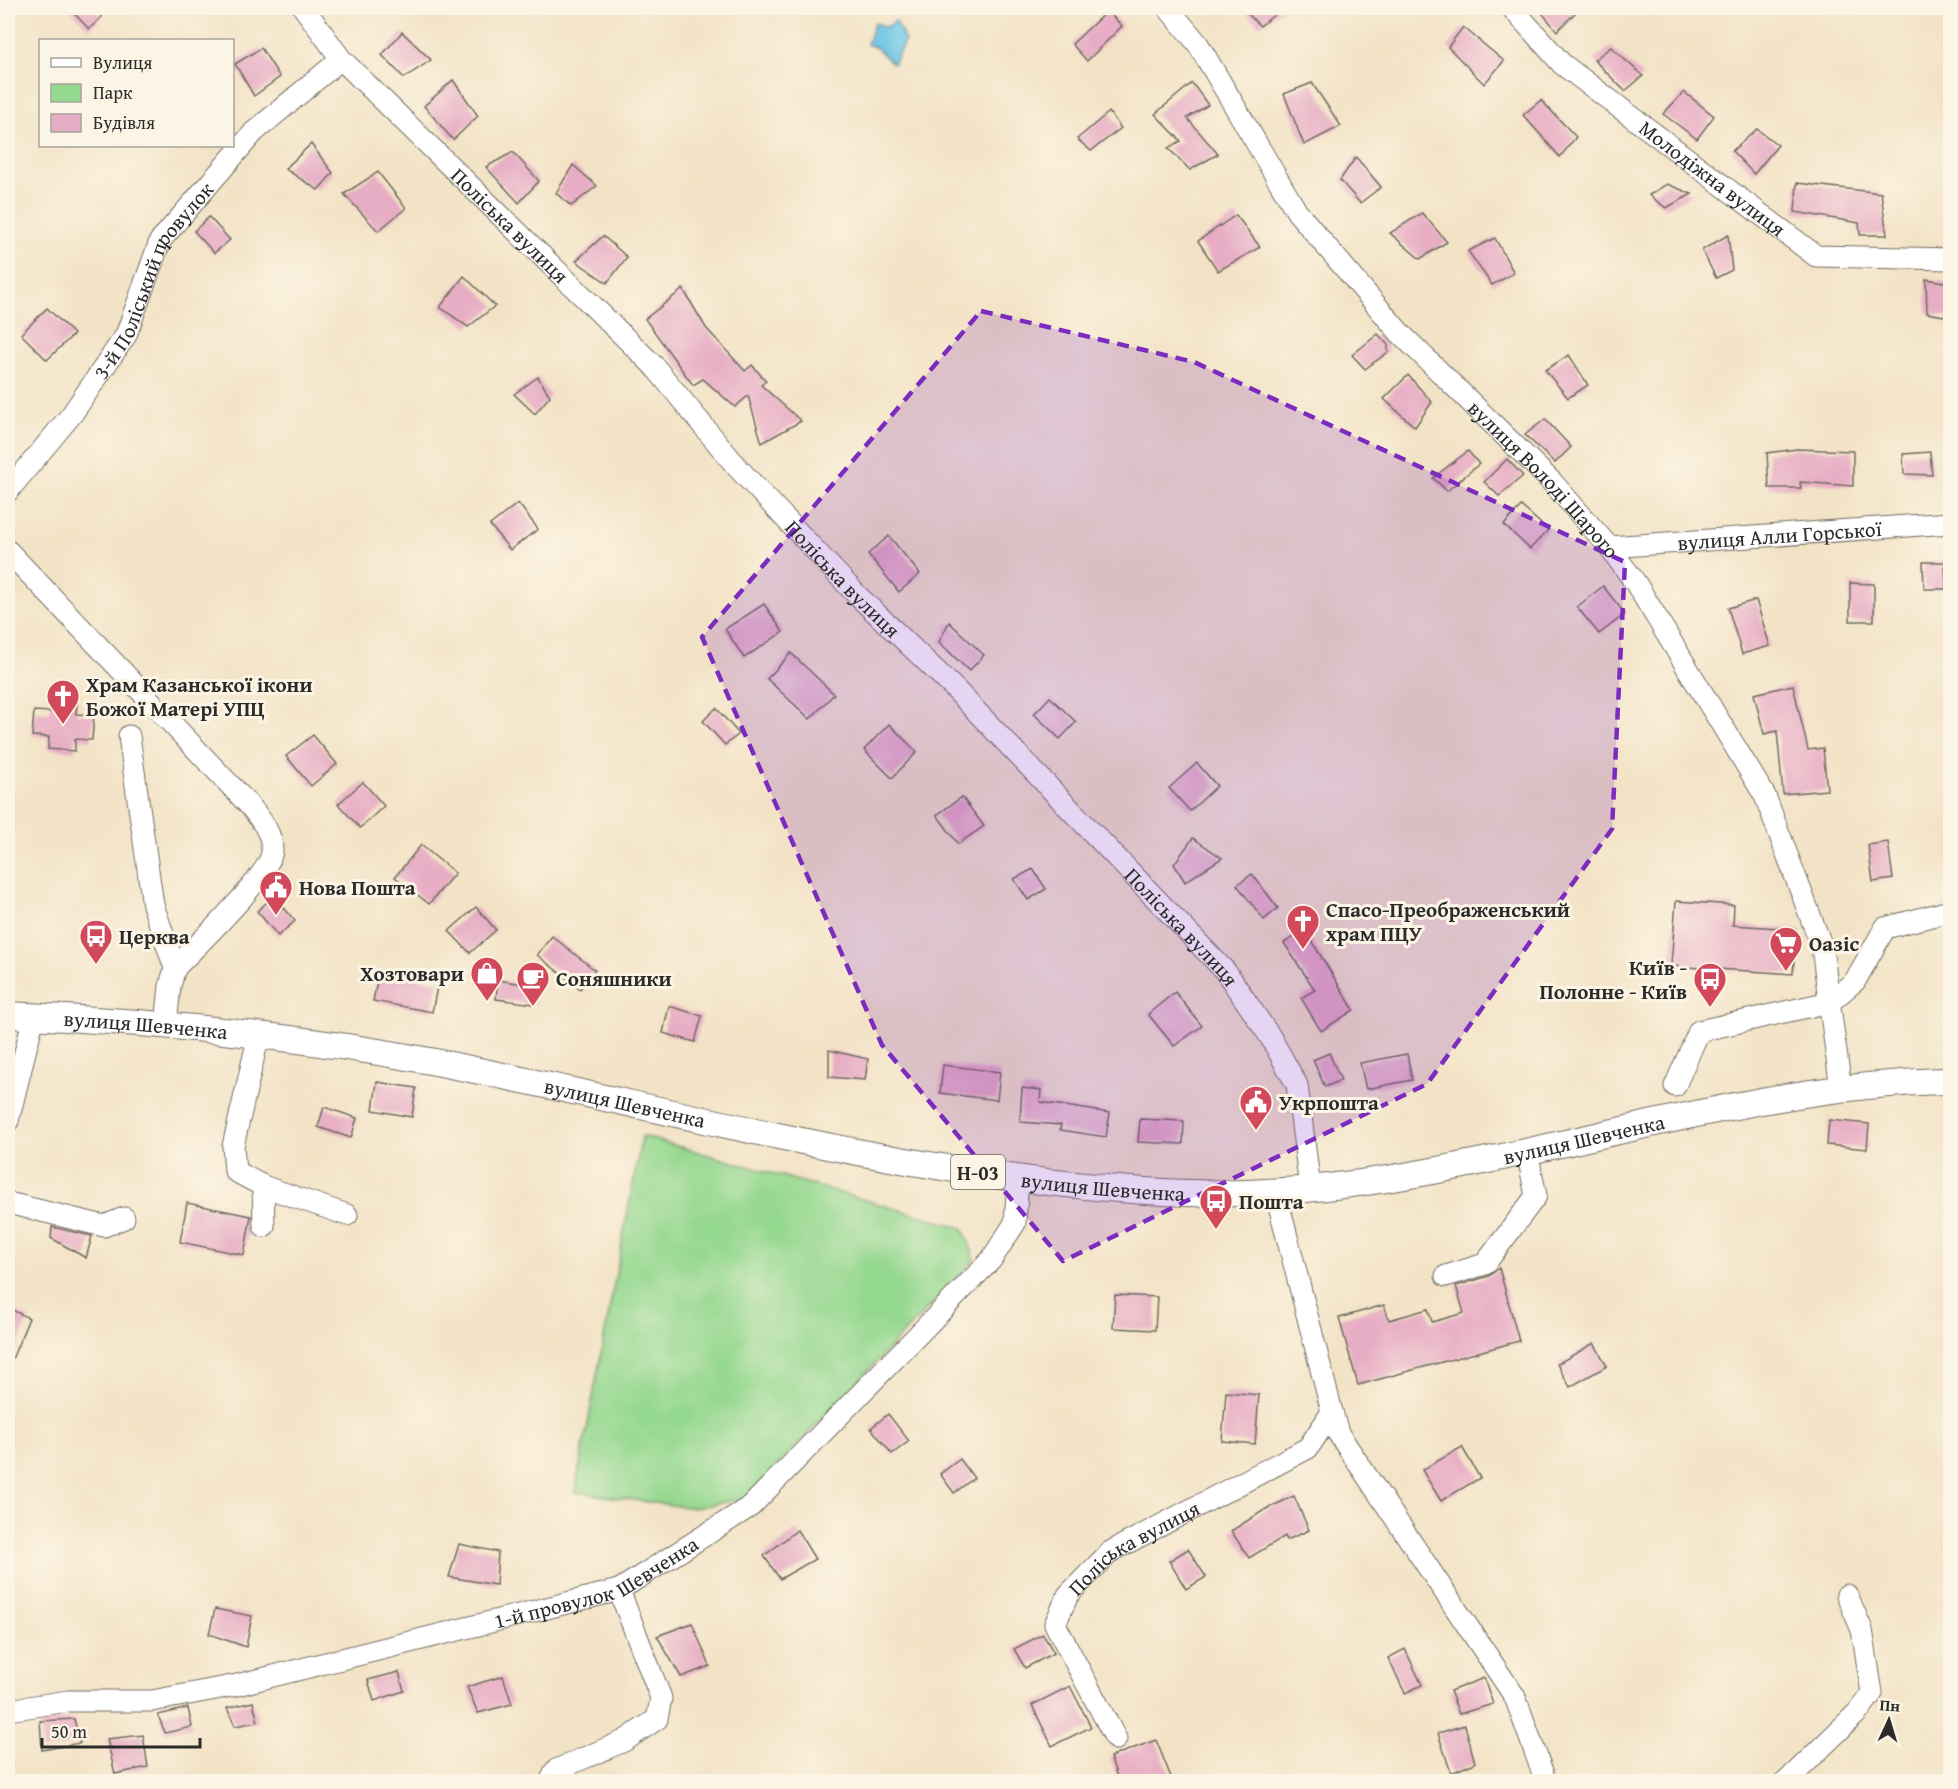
<svg xmlns="http://www.w3.org/2000/svg" width="1958" height="1789" font-family="'Gentium Book Plus',serif">
<style>
.green{fill:#95d890;stroke:#60825e;stroke-width:1.5}
.water{fill:#68c4e6;stroke:#4a7888;stroke-width:1.5}
.building{fill:#e7adc4}
.lines{fill:none;stroke-linecap:round;stroke-linejoin:round}
.minor-casing{stroke:#716b61;stroke-width:23}
.major-casing{stroke:#716b61;stroke-width:28}
.minor{stroke:#fff;stroke-width:21}
.major{stroke:#fff;stroke-width:26}
.marked{fill:#7b2cbf;fill-opacity:0.2;stroke:#7b2cbf;stroke-width:4.5;stroke-dasharray:12 8;stroke-linejoin:round}
.labels{text-anchor:middle;dominant-baseline:central;stroke-width:6;stroke-linejoin:round;paint-order:stroke}
.shield{fill:#fcf5e5;stroke:#6a6863;stroke-width:1.5}
.shield-label{font-size:20px;font-weight:bold;fill:#2b2b2b}
.street-label{font-size:21px;fill:#2b2b2b;stroke:#fcf5e5}
.poi-label{font-size:21px;font-weight:bold;fill:#2b2b2b;stroke:#fcf5e5;text-anchor:start}
</style>
<rect width="100%" height="100%" fill="#fcf5e5"/>
<filter id="ink" filterUnits="userSpaceOnUse"><feTurbulence type="fractalNoise" baseFrequency=".0167" numOctaves="2"/><feDisplacementMap in="SourceGraphic" scale="12" xChannelSelector="R" yChannelSelector="G"/><feConvolveMatrix kernelMatrix="1 2 1 2 8 2 1 2 1" color-interpolation-filters="sRGB"/></filter>
<filter id="wash" filterUnits="userSpaceOnUse"><feTurbulence type="fractalNoise" baseFrequency=".008" numOctaves="4" result="noise"/><feDisplacementMap in="SourceGraphic" scale="24" xChannelSelector="R" yChannelSelector="G"/><feGaussianBlur stdDeviation="1.35" result="paint"/><feColorMatrix in="noise" values="0 0 0 0 0 0 0 0 0 0 0 0 0 0 0 0 0 1.4 0 .05"/><feComposite in="paint" operator="in"/></filter>
<g filter="url(#wash)">
<rect width="100%" height="100%" fill="#f3e3c6"/>
<path class="green" d="M642,1136l321,92 12,31 -229,239 -52,10 -119,-16z"/>
<path class="water" d="M896,21l9,20 -12,23 -16,-16 -10,-4 7,-21 12,4z"/>
<g id="blocks">
<g class="building">
<path d="M69,8h27l6,9 -13,12z"/>
<path d="M1242,8h41l-23,18z"/>
<path d="M1538,8h42l-23,23z"/>
<path d="M1107,11l15,15 -35,35 -15,-17z"/>
<path d="M1463,27l41,34 -20,23 -36,-37z"/>
<path d="M402,32l29,28 -27,18 -22,-23z"/>
<path d="M1611,47l32,29 -18,15 -31,-31z"/>
<path d="M261,48l19,29 -26,19 -19,-32z"/>
<path d="M453,80l25,36 -25,24 -29,-34z"/>
<path d="M1192,83l16,22 -21,13 31,36 -28,16 -22,-22 13,-7 -26,-27z"/>
<path d="M1312,83l29,43 -37,19 -20,-51z"/>
<path d="M1684,92l30,24 -17,23 -34,-25z"/>
<path d="M1541,100l35,37 -16,20 -37,-42z"/>
<path d="M1109,112l12,16 -30,23 -14,-12z"/>
<path d="M1757,129l21,16 -24,29 -22,-23z"/>
<path d="M311,144l22,29 -15,17 -33,-21z"/>
<path d="M513,152l26,29 -20,22 -33,-36z"/>
<path d="M1356,157l25,30 -21,16 -20,-23z"/>
<path d="M573,165l24,21 -26,20 -15,-13z"/>
<path d="M378,172l28,36 -28,23 -34,-37z"/>
<path d="M1797,183l84,10 6,42h-27l-1,-12 -64,-11z"/>
<path d="M1667,184l25,10 -26,14 -17,-13z"/>
<path d="M1422,213l25,29 -27,17 -30,-26z"/>
<path d="M1236,215l24,32 -42,24 -20,-30z"/>
<path d="M209,217l21,23 -16,13 -20,-22z"/>
<path d="M1728,235l4,35 -16,8 -14,-28z"/>
<path d="M603,236l24,21 -20,26 -31,-22z"/>
<path d="M1495,238l19,35 -22,12 -24,-34z"/>
<path d="M464,276l31,30 -27,21 -28,-20z"/>
<path d="M1926,279l24,4v34l-23,-4z"/>
<path d="M683,289l23,39 39,43 7,-6 14,16 -5,4 40,36 -39,22 -14,-47 -13,11 -32,-28 -10,6 -48,-66z"/>
<path d="M47,308l27,26 -27,26 -26,-26z"/>
<path d="M1378,334l10,11v7l-23,17 -13,-14z"/>
<path d="M1569,355l19,30 -20,13 -23,-28z"/>
<path d="M1408,375l24,27 -17,25 -31,-28z"/>
<path d="M538,377l12,19 -15,18 -21,-20z"/>
<path d="M1545,419l26,28 -16,16 -30,-28z"/>
<path d="M1797,449l56,2v35l-53,-4 1,6h-32l-2,-35z"/>
<path d="M1468,451l11,13 -32,27 -14,-13z"/>
<path d="M1930,452l2,23 -28,-1 -1,-20z"/>
<path d="M1507,459l16,17 -24,20 -15,-14z"/>
<path d="M518,503l20,26 -28,21 -20,-25z"/>
<path d="M1521,506l27,24 -18,19 -26,-24z"/>
<path d="M889,536l31,38 -21,18 -31,-38z"/>
<path d="M1923,562h22l1,27h-22z"/>
<path d="M1850,583l24,1v37h-24z"/>
<path d="M1603,586l22,28 -26,20 -22,-27z"/>
<path d="M1756,600l14,46 -28,8 -14,-46z"/>
<path d="M764,604l19,28 -39,26 -19,-29z"/>
<path d="M949,622l35,33 -15,16 -30,-29z"/>
<path d="M791,653l43,41 -24,25 -43,-40z"/>
<path d="M1793,685l15,65 15,-2 4,42 -44,4 -6,-63 -13,3 -10,-40z"/>
<path d="M1050,697l26,25 -16,17 -26,-25z"/>
<path d="M51,702l26,1 -1,11 18,1 -2,25 -17,-1v12l-27,-2 1,-12 -17,-1 2,-25 16,1z"/>
<path d="M716,708l23,26 -14,11 -22,-24z"/>
<path d="M889,724l28,28 -25,26 -28,-28z"/>
<path d="M313,735l24,29 -26,22 -25,-30z"/>
<path d="M1197,763l20,23 -27,25 -21,-23z"/>
<path d="M363,782l21,24 -24,22 -22,-24z"/>
<path d="M962,797l22,29 -26,18 -21,-29z"/>
<path d="M1193,838l29,20 -37,24 -11,-18z"/>
<path d="M1888,842l5,37 -20,3 -5,-37z"/>
<path d="M421,845l34,28 -26,31 -34,-27z"/>
<path d="M1033,869l13,20 -18,11 -14,-21z"/>
<path d="M1252,874l26,34 -14,12 -27,-35z"/>
<path d="M274,896l21,25 -17,15 -21,-25z"/>
<path d="M1676,901l58,4 -1,20 63,4 -3,45 -122,-8z"/>
<path d="M476,907l20,23 -26,23 -21,-22z"/>
<path d="M1305,930l49,80 -33,21 -20,-33 14,-8 -31,-47z"/>
<path d="M552,936l43,34 -15,19 -43,-34z"/>
<path d="M379,971l59,11 -6,30 -59,-11z"/>
<path d="M498,980l38,6 -2,18 -38,-5z"/>
<path d="M1175,992l27,34 -28,20 -26,-32z"/>
<path d="M669,1006l33,10 -7,26 -32,-9z"/>
<path d="M829,1050l39,9 -3,21 -36,-3z"/>
<path d="M1329,1053l12,27 -16,7 -12,-27z"/>
<path d="M1407,1054l5,26 -46,9 -6,-26z"/>
<path d="M943,1065l57,7 -3,28 -57,-7z"/>
<path d="M377,1082l39,6 -4,29 -39,-7z"/>
<path d="M1022,1088l19,2 -1,12 70,11 -4,24 -46,-7 1,-5 -41,-3z"/>
<path d="M324,1107l33,11 -6,20 -33,-11z"/>
<path d="M1140,1119l44,2 -1,23 -45,-2z"/>
<path d="M1829,1120l40,4 -2,25 -40,-4z"/>
<path d="M187,1203l64,13 -7,39 -64,-13z"/>
<path d="M52,1227l40,9 -6,22 -35,-20z"/>
<path d="M1499,1268l20,73 -161,44 -19,-67 45,-13 5,15 39,-11 4,13 32,-9 -8,-27 33,-10z"/>
<path d="M1115,1295l42,2 -2,33 -42,-2z"/>
<path d="M8,1308l21,10 -21,51z"/>
<path d="M1594,1343l13,23 -37,21 -13,-23z"/>
<path d="M1226,1392l33,3 -4,49 -33,-3z"/>
<path d="M888,1414l21,27 -17,13 -21,-26z"/>
<path d="M1462,1447l18,31 -39,23 -19,-31z"/>
<path d="M960,1459l14,19 -20,15 -14,-19z"/>
<path d="M1294,1496l15,34 -22,10 -2,-4 -36,22 -18,-27 35,-22z"/>
<path d="M797,1530l18,29 -35,20 -16,-23z"/>
<path d="M459,1544l39,8 -2,33 -47,-8z"/>
<path d="M1188,1549l18,28 -20,12 -17,-28z"/>
<path d="M215,1609l37,7 -6,31 -37,-13z"/>
<path d="M692,1623l18,43 -29,11 -24,-41z"/>
<path d="M1043,1634l11,19 -29,15 -11,-19z"/>
<path d="M1405,1649l17,36 -17,8 -17,-35z"/>
<path d="M399,1672l5,19 -30,10 -6,-21z"/>
<path d="M503,1676l9,28 -34,9 -11,-26z"/>
<path d="M1484,1678l9,26 -34,10 -9,-23z"/>
<path d="M1070,1686l21,41 -39,19 -20,-41z"/>
<path d="M253,1702l5,20 -23,4 -8,-18z"/>
<path d="M188,1708l4,19 -27,6 -7,-18z"/>
<path d="M74,1719l6,24 -38,7 -2,-29z"/>
<path d="M1465,1725l10,38 -24,10 -13,-40z"/>
<path d="M143,1735l5,32 -33,7 -8,-35z"/>
<path d="M1156,1740l17,42h-54l-9,-25z"/>
</g>
</g>
</g>
<g filter="url(#ink)">
<use href="#blocks" fill-opacity="0" stroke="#716b61" stroke-width="1.5"/>
<g class="lines">
<defs>
<g id="minor">
<path id="s1" d="M304,8l37,51 313,307 83,101 120,128 97,93 272,284 45,66 26,47 13,103"/>
<path id="s2" d="M1168,8l30,36 99,168 103,121 153,150 56,64 26,35 130,214 57,151 19,142"/>
<path id="s3" d="M1512,8l50,56 254,192 134,3"/>
<path id="s4" d="M8,491l64,-77 54,-79 34,-94 94,-109 87,-73"/>
<path id="s5" d="M1609,547l341,-24"/>
<path d="M8,551l242,255c10,13 22,26 22,44 1,23 -78,98 -97,118l-5,18 -4,39"/>
<path d="M129,736l24,169 22,63"/>
<path d="M259,1034l-26,112 2,25 28,15 84,29"/>
<path d="M1675,1086l24,-55 131,-29 25,-21 30,-53 65,-17"/>
<path d="M8,1121l26,-105"/>
<path d="M263,1186l1,40"/>
<path d="M8,1203l96,23 20,-8"/>
<path d="M1446,1276l39,-12 51,-68 -9,-45"/>
<path d="M1332,1412l6,21 177,264 31,85"/>
<path id="s6" d="M8,1710l60,-9h84l85,-16 382,-95 132,-84 240,-246 24,-37 3,-44"/>
<path id="s7" d="M1116,1739l-61,-115 13,-29 42,-43 198,-104 24,-36 -57,-222"/>
<path d="M550,1782l6,-12 68,-29 33,-22 4,-21 -42,-108"/>
<path d="M1786,1782l72,-70 14,-19 -10,-63 -15,-35"/>
</g>
<g id="major">
<path id="s8" d="M8,1015c141,6 282,20 422,46 252,49 501,123 759,132 259,9 504,-108 761,-112"/>
</g>
</defs>
<use href="#minor" class="minor-casing"/>
<use href="#major" class="major-casing"/>
<use href="#minor" class="minor"/>
<use href="#major" class="major"/>
</g>
</g>
<path class="marked" d="M981,311l213,51 431,200 -13,267 -185,255 -364,177 -181,-216 -180,-408z"/>
<defs>
<symbol id="church-pin" viewBox="-11 -11 22 30"><path d="M0 17L-7.5 6A9.5 9.5 0 1 1 7.5 6Z" fill="#d1495b" stroke="#fcf5e5"/><path d="M-1.2-6h2.4v3.5h3.3v2.4h-3.3V6h-2.4V-.1h-3.3v-2.4h3.3Z" fill="#fff"/></symbol>
<symbol id="civic-pin" viewBox="-11 -11 22 30"><path d="M0 17L-7.5 6A9.5 9.5 0 1 1 7.5 6Z" fill="#d1495b" stroke="#fcf5e5"/><path d="M-.6-6.5H3V-4.5H.6V-3L4-1V1h2V6H-6V1h2V-1L-.6-3ZM-1.2 2.5V6h2.4V2.5Z" fill="#fff"/></symbol>
<symbol id="bus-pin" viewBox="-11 -11 22 30"><path d="M0 17L-7.5 6A9.5 9.5 0 1 1 7.5 6Z" fill="#d1495b" stroke="#fcf5e5"/><path d="M-5-6H5V4H4V6H2V4H-2V6H-4V4H-5ZM-3.5-4V0h7V-4ZM-3.5 1.2v1.5H-2V1.2ZM2 1.2v1.5H3.5V1.2Z" fill="#fff"/></symbol>
<symbol id="supermarket-pin" viewBox="-11 -11 22 30"><path d="M0 17L-7.5 6A9.5 9.5 0 1 1 7.5 6Z" fill="#d1495b" stroke="#fcf5e5"/><path d="M-6-5.5h2.5l.6 2H6L4.5 2H-2.5L-4.4-4H-6ZM-1.5 3.2a1.3 1.3 0 1 0 .1 0ZM3 3.2a1.3 1.3 0 1 0 .1 0Z" fill="#fff"/></symbol>
<symbol id="shop-pin" viewBox="-11 -11 22 30"><path d="M0 17L-7.5 6A9.5 9.5 0 1 1 7.5 6Z" fill="#d1495b" stroke="#fcf5e5"/><path d="M-5-2.5h2.3a2.7 3.5 0 0 1 5.4 0H5L5.5 6h-11ZM-1.5-2.5h3a1.5 2.3 0 0 0-3 0Z" fill="#fff"/></symbol>
<symbol id="cafe-pin" viewBox="-11 -11 22 30"><path d="M0 17L-7.5 6A9.5 9.5 0 1 1 7.5 6Z" fill="#d1495b" stroke="#fcf5e5"/><path d="M-5.5-4.5H6V0H3Q3 3.5 0 3.5H-2.5Q-5.5 3.5-5.5 0ZM3-3.2v2h1.7v-2ZM-6 4.5H4V6H-6Z" fill="#fff"/></symbol>
</defs>
<g fill-rule="evenodd">
<use href="#church-pin" x="44" y="677" width="38" height="52"/>
<use href="#civic-pin" x="257" y="868" width="38" height="52"/>
<use href="#church-pin" x="1284" y="902" width="38" height="52"/>
<use href="#bus-pin" x="77" y="917" width="38" height="52"/>
<use href="#supermarket-pin" x="1767" y="924" width="38" height="52"/>
<use href="#shop-pin" x="468" y="954" width="38" height="52"/>
<use href="#cafe-pin" x="514" y="959" width="38" height="52"/>
<use href="#bus-pin" x="1691" y="960" width="38" height="52"/>
<use href="#civic-pin" x="1237" y="1083" width="38" height="52"/>
<use href="#bus-pin" x="1197" y="1182" width="38" height="52"/>
</g>
<g class="labels">
<rect class="shield" x="951" y="1155" width="54" height="34" rx="4.5"/>
<g class="shield-label">
<text x="978" y="1172">Н-03</text>
</g>
<g class="street-label">
<text stroke="none"><textPath href="#s3" startOffset="264">Молодіжна вулиця</textPath></text>
<text stroke="none"><textPath href="#s1" startOffset="300">Поліська вулиця</textPath></text>
<text stroke="none"><textPath href="#s4" startOffset="258">3-й Поліський провулок</textPath></text>
<text stroke="none"><textPath href="#s2" startOffset="606">вулиця Володі Шарого</textPath></text>
<text stroke="none"><textPath href="#s5" startOffset="171">вулиця Алли Горської</textPath></text>
<text stroke="none"><textPath href="#s1" startOffset="786">Поліська вулиця</textPath></text>
<text stroke="none"><textPath href="#s1" startOffset="1272">Поліська вулиця</textPath></text>
<text stroke="none"><textPath href="#s8" startOffset="138">вулиця Шевченка</textPath></text>
<text stroke="none"><textPath href="#s8" startOffset="624">вулиця Шевченка</textPath></text>
<text stroke="none"><textPath href="#s8" startOffset="1596">вулиця Шевченка</textPath></text>
<text stroke="none"><textPath href="#s8" startOffset="1110">вулиця Шевченка</textPath></text>
<text stroke="none"><textPath href="#s7" startOffset="244">Поліська вулиця</textPath></text>
<text stroke="none"><textPath href="#s6" startOffset="606">1-й провулок Шевченка</textPath></text>
</g>
<g class="poi-label">
<text x="86" y="684">Храм Казанської ікони<tspan x="86" dy="24">Божої Матері УПЦ</tspan></text>
<text x="299" y="887">Нова Пошта</text>
<text x="1326" y="909">Спасо-Преображенський<tspan x="1326" dy="24">храм ПЦУ</tspan></text>
<text x="119" y="936">Церква</text>
<text x="1809" y="943">Оазіс</text>
<text x="1687" y="967" text-anchor="end">Київ -<tspan x="1687" dy="24">Полонне - Київ</tspan></text>
<text x="464" y="973" text-anchor="end">Хозтовари</text>
<text x="556" y="978">Соняшники</text>
<text x="1279" y="1102">Укрпошта</text>
<text x="1239" y="1201">Пошта</text>
</g>
</g>
<rect width="1958" height="1789" fill="none" stroke="#fcf5e5" stroke-width="30"/>
<rect x="39" y="39" width="195" height="108" fill="#fcf5e5" stroke="#a8a49b" stroke-width="1.5"/>
<rect x="51" y="58" width="30" height="9" fill="#ffffff" stroke="#a8a49b" stroke-width="1.5"/>
<text x="93" y="69" font-size="18" fill="#2b2b2b">Вулиця</text>
<rect x="51" y="84" width="30" height="18" fill="#95d890" stroke="#a8a49b" stroke-width="1.5"/>
<text x="93" y="99" font-size="18" fill="#2b2b2b">Парк</text>
<rect x="51" y="114" width="30" height="18" fill="#e7adc4" stroke="#a8a49b" stroke-width="1.5"/>
<text x="93" y="129" font-size="18" fill="#2b2b2b">Будівля</text>
<g transform="translate(1889 1720) rotate(4)" stroke="#fcf5e5" stroke-width="4.5" paint-order="stroke">
<path d="M0-4.5L10 22L0 15L-10 22Z" fill="#2b2b2b"/>
<text y="-9" font-size="16" font-weight="bold" text-anchor="middle" fill="#2b2b2b">Пн</text>
</g>
<path d="M42 1738v9h158v-9" fill="none" stroke="#2b2b2b" stroke-width="3"/>
<text x="51" y="1738" font-size="18" fill="#2b2b2b" stroke="#fcf5e5" stroke-width="4.5" paint-order="stroke">50 m</text>
</svg>
